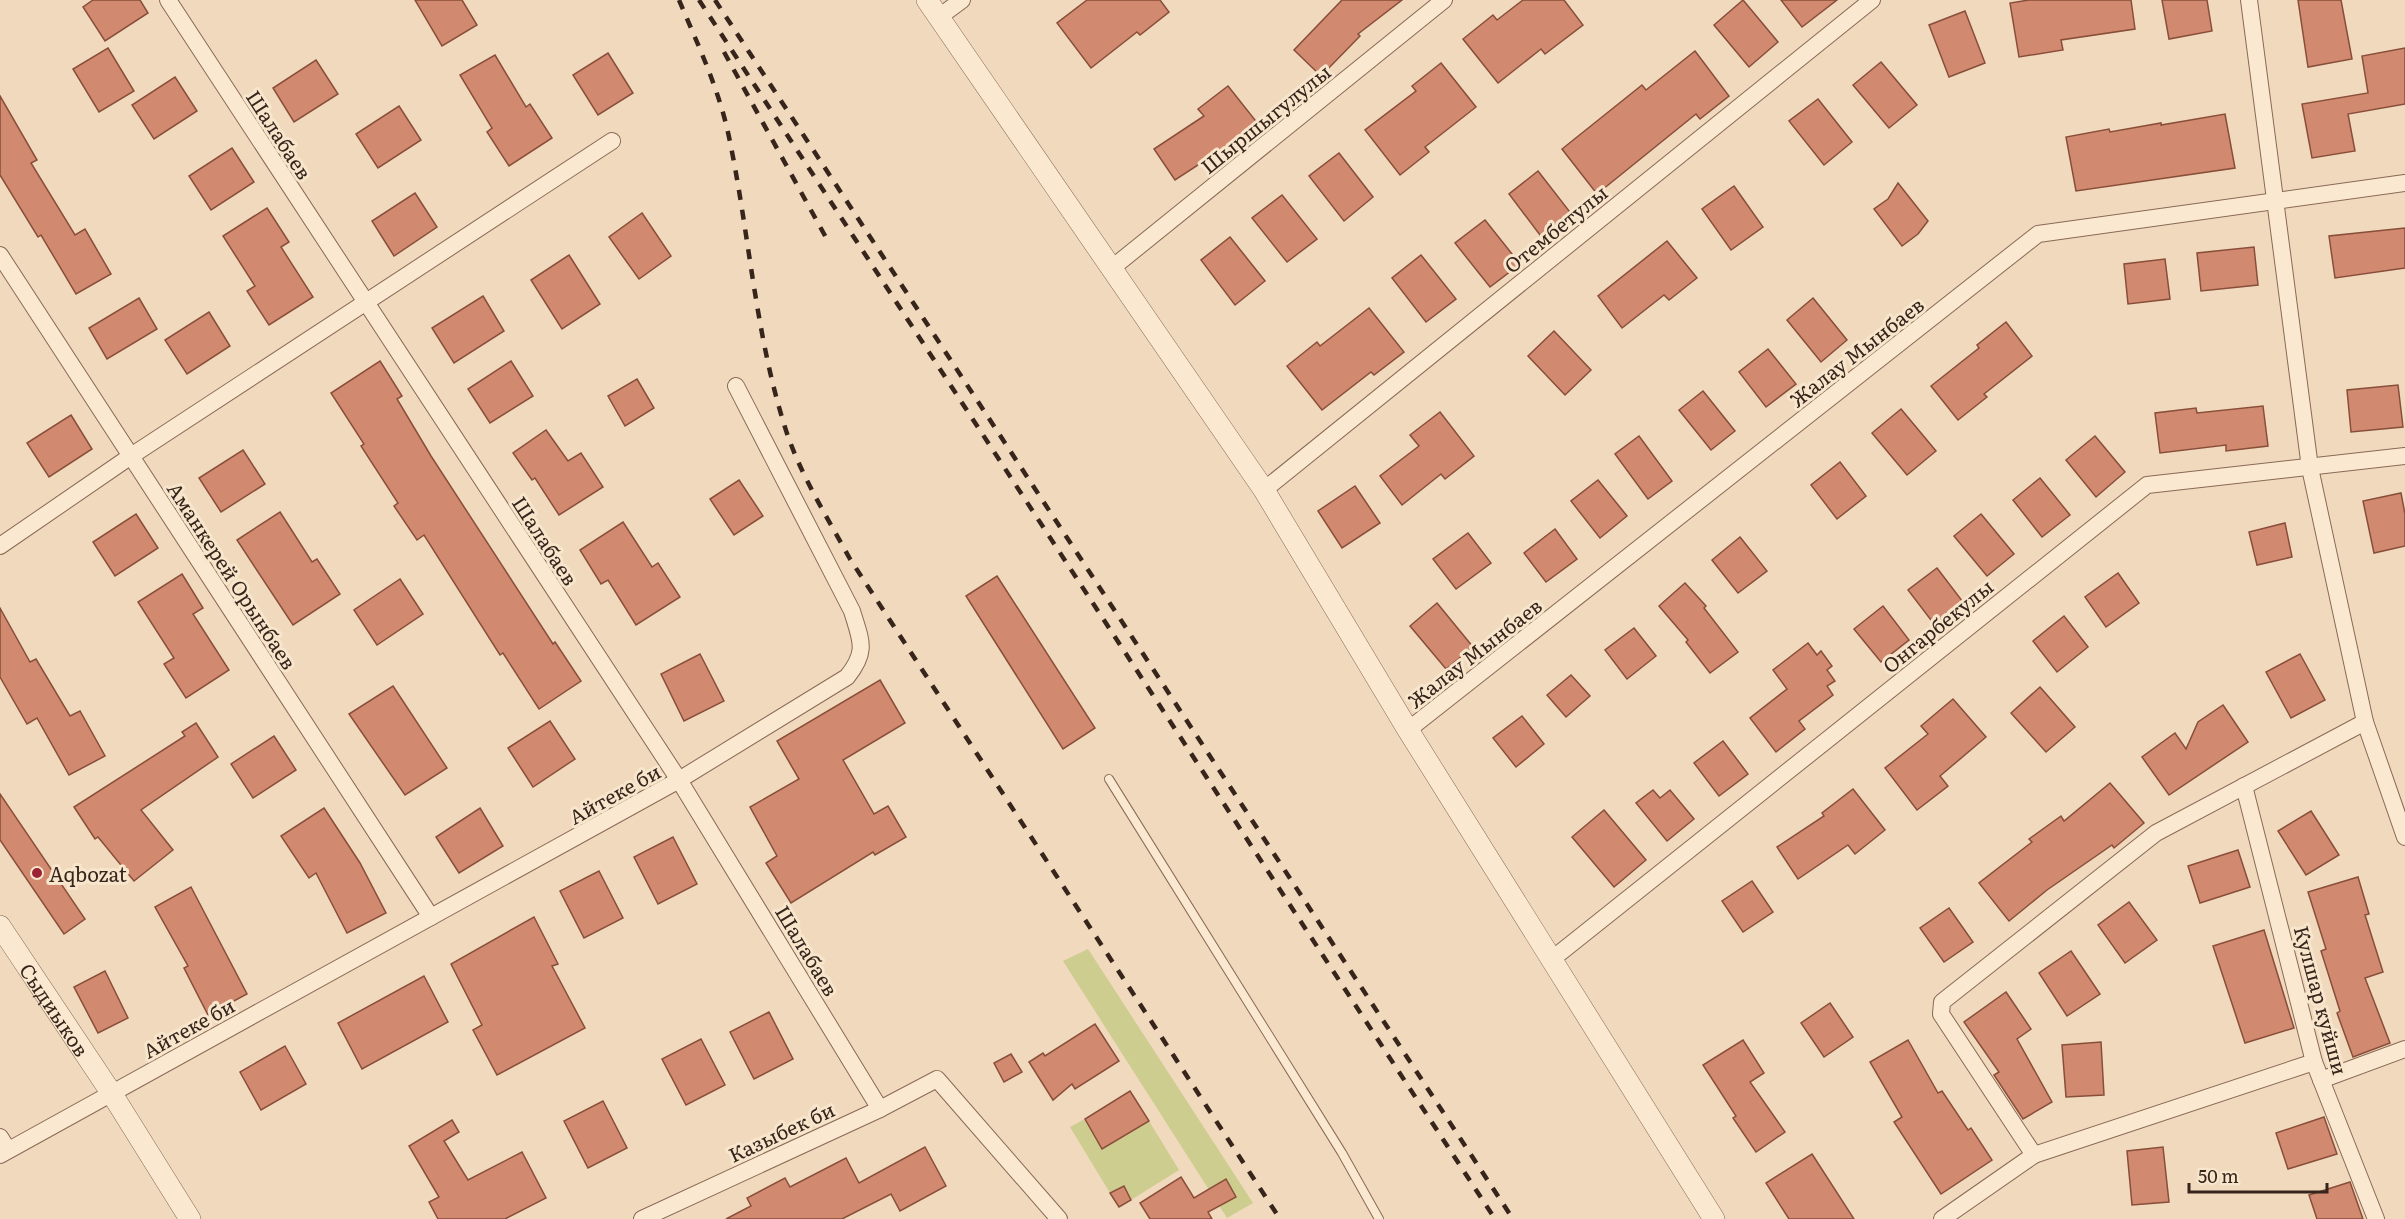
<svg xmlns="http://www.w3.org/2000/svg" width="2405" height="1219" font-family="Literata,serif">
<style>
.green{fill:#cecd90}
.building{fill:#d18a70;stroke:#894e39;stroke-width:1.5}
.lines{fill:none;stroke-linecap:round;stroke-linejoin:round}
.service-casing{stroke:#896955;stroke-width:10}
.minor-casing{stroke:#896955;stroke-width:18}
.tertiary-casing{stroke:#896955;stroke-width:22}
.service{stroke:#fbe8d0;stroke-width:8}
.minor{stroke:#fbe8d0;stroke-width:16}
.tertiary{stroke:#fbe8d0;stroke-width:21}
.rail{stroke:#37241b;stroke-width:4.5;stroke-dasharray:10 10;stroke-linecap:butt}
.poi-dot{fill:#9b2234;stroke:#f7e5cc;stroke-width:2}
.labels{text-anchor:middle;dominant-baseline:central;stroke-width:6;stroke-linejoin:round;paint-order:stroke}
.street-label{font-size:20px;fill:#37241b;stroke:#f7e5cc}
.poi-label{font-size:20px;fill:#37241b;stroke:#f7e5cc;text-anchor:start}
</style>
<rect width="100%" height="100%" fill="#f0d9bd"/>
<g class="green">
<path d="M1088,949l165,254 -26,15 -164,-257z"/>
<path d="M1085,1119l17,29 47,-27 30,49 -48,30 -7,-14 -14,7 -40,-66z"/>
</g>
<g class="building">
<path d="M93,0h47l8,13 -43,28 -22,-34z"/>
<path d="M415,0h47l15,25 -35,21z"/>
<path d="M1087,0h73l9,12 -29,23 -3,-3 -46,36 -34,-45z"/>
<path d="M1342,0h60l-44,34 2,2 -39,40 -27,-26z"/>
<path d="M1523,0h41l19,25 -38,29 -4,-5 -43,34 -35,-44 30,-24 4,5z"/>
<path d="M1743,0l35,42 -29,25 -35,-42z"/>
<path d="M1781,0h56l-35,27z"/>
<path d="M2029,0h102l4,29 -74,11 2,10 -44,7 -9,-54z"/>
<path d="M2162,0h45l5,31 -43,8z"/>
<path d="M2298,0h43l11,59 -44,8z"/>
<path d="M1965,11l20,52 -36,14 -20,-52z"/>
<path d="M108,48l26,43 -35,21 -26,-43z"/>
<path d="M2405,48v56l-57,10 7,37 -43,7 -10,-54 66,-11 -6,-37z"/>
<path d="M1695,51l34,45 -29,23 -4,-5 -99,80 -35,-45 80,-64 4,5z"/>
<path d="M608,53l25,40 -35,22 -25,-40z"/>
<path d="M495,55l31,52 4,-3 22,34 -43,28 -22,-34 5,-4 -32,-53z"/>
<path d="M316,60l22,34 -44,28 -21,-34z"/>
<path d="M1881,62l36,43 -28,23 -36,-43z"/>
<path d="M1441,63l35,44 -51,40 4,5 -29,23 -35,-45 51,-39 -4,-5z"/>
<path d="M175,77l22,34 -43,28 -22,-34z"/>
<path d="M1228,86l35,44 -30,23 -6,-7 -52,34 -21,-31 50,-33 -6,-7z"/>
<path d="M0,96l37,64 -6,3 44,72 10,-6 26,45 -35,20 -35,-59 -3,2 -38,-62z"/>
<path d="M1818,99l34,43 -28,23 -35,-44z"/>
<path d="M399,106l22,34 -43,28 -22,-34z"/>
<path d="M2225,114l10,54 -159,23 -10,-54 43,-8 1,3 51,-9v2z"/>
<path d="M232,148l22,34 -43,28 -22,-34z"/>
<path d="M1339,153l34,44 -29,24 -35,-45z"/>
<path d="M1538,171l35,45 -30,23 -34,-45z"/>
<path d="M1898,183l30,38 -10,13 -16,12 -28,-37 14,-10z"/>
<path d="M1734,186l29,41 -32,23 -29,-41z"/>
<path d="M415,193l22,34 -43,29 -22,-35z"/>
<path d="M1282,195l35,44 -30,23 -35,-44z"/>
<path d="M267,208l22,34 -8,5 32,50 -44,28 -22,-34 8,-5 -32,-50z"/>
<path d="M642,213l29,43 -32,23 -30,-42z"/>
<path d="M1485,220l35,44 -30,23 -35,-44z"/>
<path d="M2405,228v40l-70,10 -6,-42z"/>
<path d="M1230,237l35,44 -30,24 -34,-45z"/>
<path d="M1667,241l30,37 -28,22 -5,-5 -42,33 -24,-32z"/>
<path d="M2254,247l4,38 -57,6 -4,-38z"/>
<path d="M569,255l31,49 -38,25 -31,-49z"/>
<path d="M1421,255l35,44 -30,23 -34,-44z"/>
<path d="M2165,259l5,40 -42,5 -4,-40z"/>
<path d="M483,296l21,35 -50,32 -22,-35z"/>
<path d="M139,298l18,31 -50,30 -18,-31z"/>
<path d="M1813,298l34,42 -26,22 -34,-42z"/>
<path d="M1369,308l35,44 -30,23 -3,-3 -49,38 -35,-44 30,-24 3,4z"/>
<path d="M209,312l21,34 -43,28 -22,-34z"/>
<path d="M2006,322l26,34 -48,38 3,3 -29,23 -27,-34 48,-38 -2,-3z"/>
<path d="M1554,331l37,39 -26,25 -37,-39z"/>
<path d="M1768,349l28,35 -30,23 -27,-35z"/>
<path d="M380,361l22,35 -5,3 34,57 122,188 2,-2 26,39 -42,28 -36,-56 -3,2 -76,-120 -7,5 -23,-34 4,-3 -37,-57 3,-2 -33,-51z"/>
<path d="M511,361l22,35 -43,27 -22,-34z"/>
<path d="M637,379l17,29 -29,18 -17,-30z"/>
<path d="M2398,385l5,42 -52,5 -4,-42z"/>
<path d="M1703,391l32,40 -24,19 -32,-40z"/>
<path d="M2263,406l5,40 -42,5v-6l-66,8 -5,-40 41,-5 1,5z"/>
<path d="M1901,409l35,42 -29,24 -35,-42z"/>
<path d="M1440,412l34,44 -29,23 -4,-5 -39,31 -22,-29 39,-30 -9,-11z"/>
<path d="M71,415l21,34 -43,28 -22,-34z"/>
<path d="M546,430l22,31 13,-8 22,34 -44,28 -24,-37 -3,2 -19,-27z"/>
<path d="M1639,436l33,45 -24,18 -33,-45z"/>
<path d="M2095,436l30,36 -29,25 -30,-37z"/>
<path d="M243,450l22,34 -44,28 -22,-34z"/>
<path d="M1840,462l26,34 -29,23 -26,-34z"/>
<path d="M2040,478l30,37 -28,22 -29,-37z"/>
<path d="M739,480l24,36 -29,19 -24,-36z"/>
<path d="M1598,480l29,36 -27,22 -29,-37z"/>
<path d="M1355,486l25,37 -38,25 -24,-37z"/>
<path d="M2401,493l4,21v32l-31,7 -11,-52z"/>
<path d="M280,512l32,50 5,-3 23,35 -47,31 -56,-85z"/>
<path d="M136,514l22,34 -43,28 -22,-34z"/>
<path d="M1981,514l33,40 -27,22 -33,-40z"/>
<path d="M623,522l29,45 6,-4 22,34 -44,28 -28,-45 -7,4 -21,-34z"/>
<path d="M2285,523l7,34 -35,8 -8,-33z"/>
<path d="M1555,529l22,30 -31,23 -22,-29z"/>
<path d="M1468,533l23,30 -35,26 -23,-30z"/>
<path d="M1740,537l27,34 -29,22 -26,-33z"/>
<path d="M1937,568l26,34 -29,22 -26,-34z"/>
<path d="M2118,573l21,30 -33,24 -21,-30z"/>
<path d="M182,574l21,34 -10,6 36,56 -43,28 -22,-34 10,-6 -36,-56z"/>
<path d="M997,576l98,152 -32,21 -97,-153z"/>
<path d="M400,579l23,35 -46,31 -23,-35z"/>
<path d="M1685,583l21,23 -2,2 34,44 -28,21 -24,-31 2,-2 -29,-34z"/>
<path d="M1437,603l36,44 -27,22 -36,-43z"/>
<path d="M1883,606l26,34 -28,22 -27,-33z"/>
<path d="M0,608l30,54 6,-3 34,57 10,-5 25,45 -36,19 -32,-57 -10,6 -27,-47z"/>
<path d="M2064,616l24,31 -31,25 -24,-31z"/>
<path d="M1634,628l22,28 -29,23 -22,-29z"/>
<path d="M1808,643l9,12 4,-4 11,15 -5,4 8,11 -8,5 6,9 -34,26 6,8 -29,23 -26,-34 37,-29 -14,-19z"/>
<path d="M700,654l24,47 -40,20 -23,-47z"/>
<path d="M2300,654l25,46 -34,18 -25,-46z"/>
<path d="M1571,675l19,21 -24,21 -19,-22z"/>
<path d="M880,680l25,43 -62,37 31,54 14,-8 18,31 -31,18 -2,-3 -82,51 -25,-40 11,-7 -27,-49 49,-28 -22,-38z"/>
<path d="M393,686l54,82 -42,27 -56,-81z"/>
<path d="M2040,687l35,40 -29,25 -35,-39z"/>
<path d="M1953,699l33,38 -46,39 8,10 -31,24 -32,-42 43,-34 -7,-8z"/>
<path d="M2223,705l25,37 -79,53 -27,-38 33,-24 11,16 12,-27z"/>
<path d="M1522,716l22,28 -28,23 -23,-29z"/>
<path d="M550,721l25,38 -42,28 -25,-39z"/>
<path d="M196,723l22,34 -77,53 32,40 -39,31 -36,-44 -3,2 -21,-32 111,-71 -3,-4z"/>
<path d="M274,736l22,34 -43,28 -22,-34z"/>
<path d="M1723,741l25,33 -29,22 -25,-33z"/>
<path d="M2110,783l34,40 -30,25 -2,-3 -65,45 -38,31 -30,-38 53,-41 -3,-3 32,-23 3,5z"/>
<path d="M1853,789l32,41 -30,24 -7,-9 -50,34 -21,-32 47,-31 -2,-3z"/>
<path d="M1653,790l7,8 10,-8 24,29 -27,22 -31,-38z"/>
<path d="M0,794l85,125 -21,15 -64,-94z"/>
<path d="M324,808l36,55 26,50 -39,20 -31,-60 -7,5 -28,-42z"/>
<path d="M480,808l23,38 -44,27 -23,-36z"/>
<path d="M1604,810l42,50 -32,27 -42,-50z"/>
<path d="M2311,811l28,44 -33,20 -28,-44z"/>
<path d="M673,837l24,47 -39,20 -24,-47z"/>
<path d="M2238,850l12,37 -50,16 -12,-37z"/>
<path d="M599,871l24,47 -39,20 -24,-47z"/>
<path d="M2358,877l11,37 -4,1 18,57 -18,6 25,65 -37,14 -16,-44 3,-2 -19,-60 5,-2 -18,-57z"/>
<path d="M1752,881l21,31 -30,20 -21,-31z"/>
<path d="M191,887l56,107 -39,21 -24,-47 4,-2 -33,-59z"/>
<path d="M2129,902l28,38 -32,23 -27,-38z"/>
<path d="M1949,908l24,34 -29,20 -24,-34z"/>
<path d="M534,917l24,47 -6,2 33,62 -88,47 -24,-45 9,-5 -31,-61z"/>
<path d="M2264,930l30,98 -49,15 -32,-97z"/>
<path d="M2071,951l29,43 -33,22 -28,-43z"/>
<path d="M105,971l23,47 -30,15 -24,-46z"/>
<path d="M424,976l24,46 -86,47 -24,-46z"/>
<path d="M2006,992l25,37 -14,10 35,63 -29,17 -29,-44 5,-3 -35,-50z"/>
<path d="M1830,1003l23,34 -29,20 -23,-34z"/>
<path d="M769,1012l24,47 -39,20 -24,-47z"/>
<path d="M1095,1024l24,37 -44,28 -3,-5 -19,16 -24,-38 14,-9 2,3z"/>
<path d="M701,1039l24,46 -39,20 -24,-46z"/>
<path d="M1743,1040l21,33 -14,9 35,50 -29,20 -23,-34 3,-2 -33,-51z"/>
<path d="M1908,1040l30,53 4,-2 26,39 3,-2 21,32 -51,34 -47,-72 8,-5 -32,-55z"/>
<path d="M2101,1042l3,53 -38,2 -4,-52z"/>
<path d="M285,1046l21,38 -45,26 -21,-38z"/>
<path d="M1011,1054l11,18 -18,10 -10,-19z"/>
<path d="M1130,1091l19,30 -47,28 -17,-30z"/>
<path d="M603,1101l24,47 -39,20 -24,-47z"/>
<path d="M2324,1117l13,37 -49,15 -12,-36z"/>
<path d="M452,1120l7,12 -15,9 24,39 54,-28 24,46 -41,21h-67l-9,-17 10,-5 -30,-51z"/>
<path d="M925,1147l21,39 -46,25 -9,-17 -49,25h-116l25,-13 -4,-8 38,-20 5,9 56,-29 13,25z"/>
<path d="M2163,1147l6,55 -37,3 -5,-54z"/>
<path d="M1812,1154l42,65h-65l-23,-36z"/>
<path d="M1181,1177l13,21 32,-19 10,18 -28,15 4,7h-62l-10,-16z"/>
<path d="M2350,1182l13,37h-46l-8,-24z"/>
<path d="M1124,1186l7,14 -12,7 -9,-14z"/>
</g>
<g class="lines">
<defs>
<path id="service" d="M1109,779l233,374 37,66"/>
<g id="minor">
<path d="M168,0l511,780 201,329"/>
<path d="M2249,0l61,468 55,254 40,115"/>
<path d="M939,17l23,-17"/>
<path d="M0,255l431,662"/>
<path d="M1112,268l332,-268"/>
<path d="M1264,490l608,-490"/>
<path d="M0,546l131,-90 481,-315"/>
<path d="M1408,730l630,-496 367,-51"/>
<path d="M2244,786l70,276 62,157"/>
<path d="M1551,960l596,-475 258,-29"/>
<path d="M2321,1080l84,-31"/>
<path d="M0,1137l8,13"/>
<path d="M0,1155l679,-375 168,-103c21,-26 14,-36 5,-66l-116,-225"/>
<path d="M2034,1155l-93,-141 1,-12 214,-169 209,-111"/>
<path d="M642,1219l238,-110 57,-30 122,140"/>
<path d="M1942,1219l92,-64 280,-93"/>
</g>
<g id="tertiary">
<path d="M927,0l337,490 144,240 306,489"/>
<path id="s1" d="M0,926l112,168 78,125"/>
</g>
</defs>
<use href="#service" class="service-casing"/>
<use href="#minor" class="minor-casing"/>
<use href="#tertiary" class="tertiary-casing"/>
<use href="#service" class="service"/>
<use href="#minor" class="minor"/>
<use href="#tertiary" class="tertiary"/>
<g class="rail">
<path d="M679,0c19,45 40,89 50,137 20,95 26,194 55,287 14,47 42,91 66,135l430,660"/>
<path d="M699,0l796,1219"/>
<path d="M715,0l798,1219"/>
<path d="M724,52l105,191"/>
</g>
</g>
<circle class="poi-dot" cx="37" cy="873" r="6"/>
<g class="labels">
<g class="street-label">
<text transform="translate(1265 118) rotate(-39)">Шыршыгулулы</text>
<text transform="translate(280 134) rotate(57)">Шалабаев</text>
<text transform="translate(1555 228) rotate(-39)">Отембетулы</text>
<text transform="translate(1856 351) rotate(-38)">Жалау Мынбаев</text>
<text transform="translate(546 540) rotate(57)">Шалабаев</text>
<text transform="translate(233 575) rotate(57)">Аманкерей Орынбаев</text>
<text transform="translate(1937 625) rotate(-39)">Онгарбекулы</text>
<text transform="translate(1474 652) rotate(-38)">Жалау Мынбаев</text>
<text transform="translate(614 793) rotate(-29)">Айтеке би</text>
<text transform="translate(808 950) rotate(59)">Шалабаев</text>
<text transform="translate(2322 1000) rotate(75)">Кулшар куйши</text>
<text stroke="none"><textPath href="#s1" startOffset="100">Сыдиыков</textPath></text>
<text transform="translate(188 1027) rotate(-29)">Айтеке би</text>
<text transform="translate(781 1131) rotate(-25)">Казыбек би</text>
</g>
<g class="poi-label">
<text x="49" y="873">Aqbozat</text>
</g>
</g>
<path d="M2189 1183v9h138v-9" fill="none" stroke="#37241b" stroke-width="3"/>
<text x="2198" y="1183" font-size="18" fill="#37241b" stroke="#f7e5cc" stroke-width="4.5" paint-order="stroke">50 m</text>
</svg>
